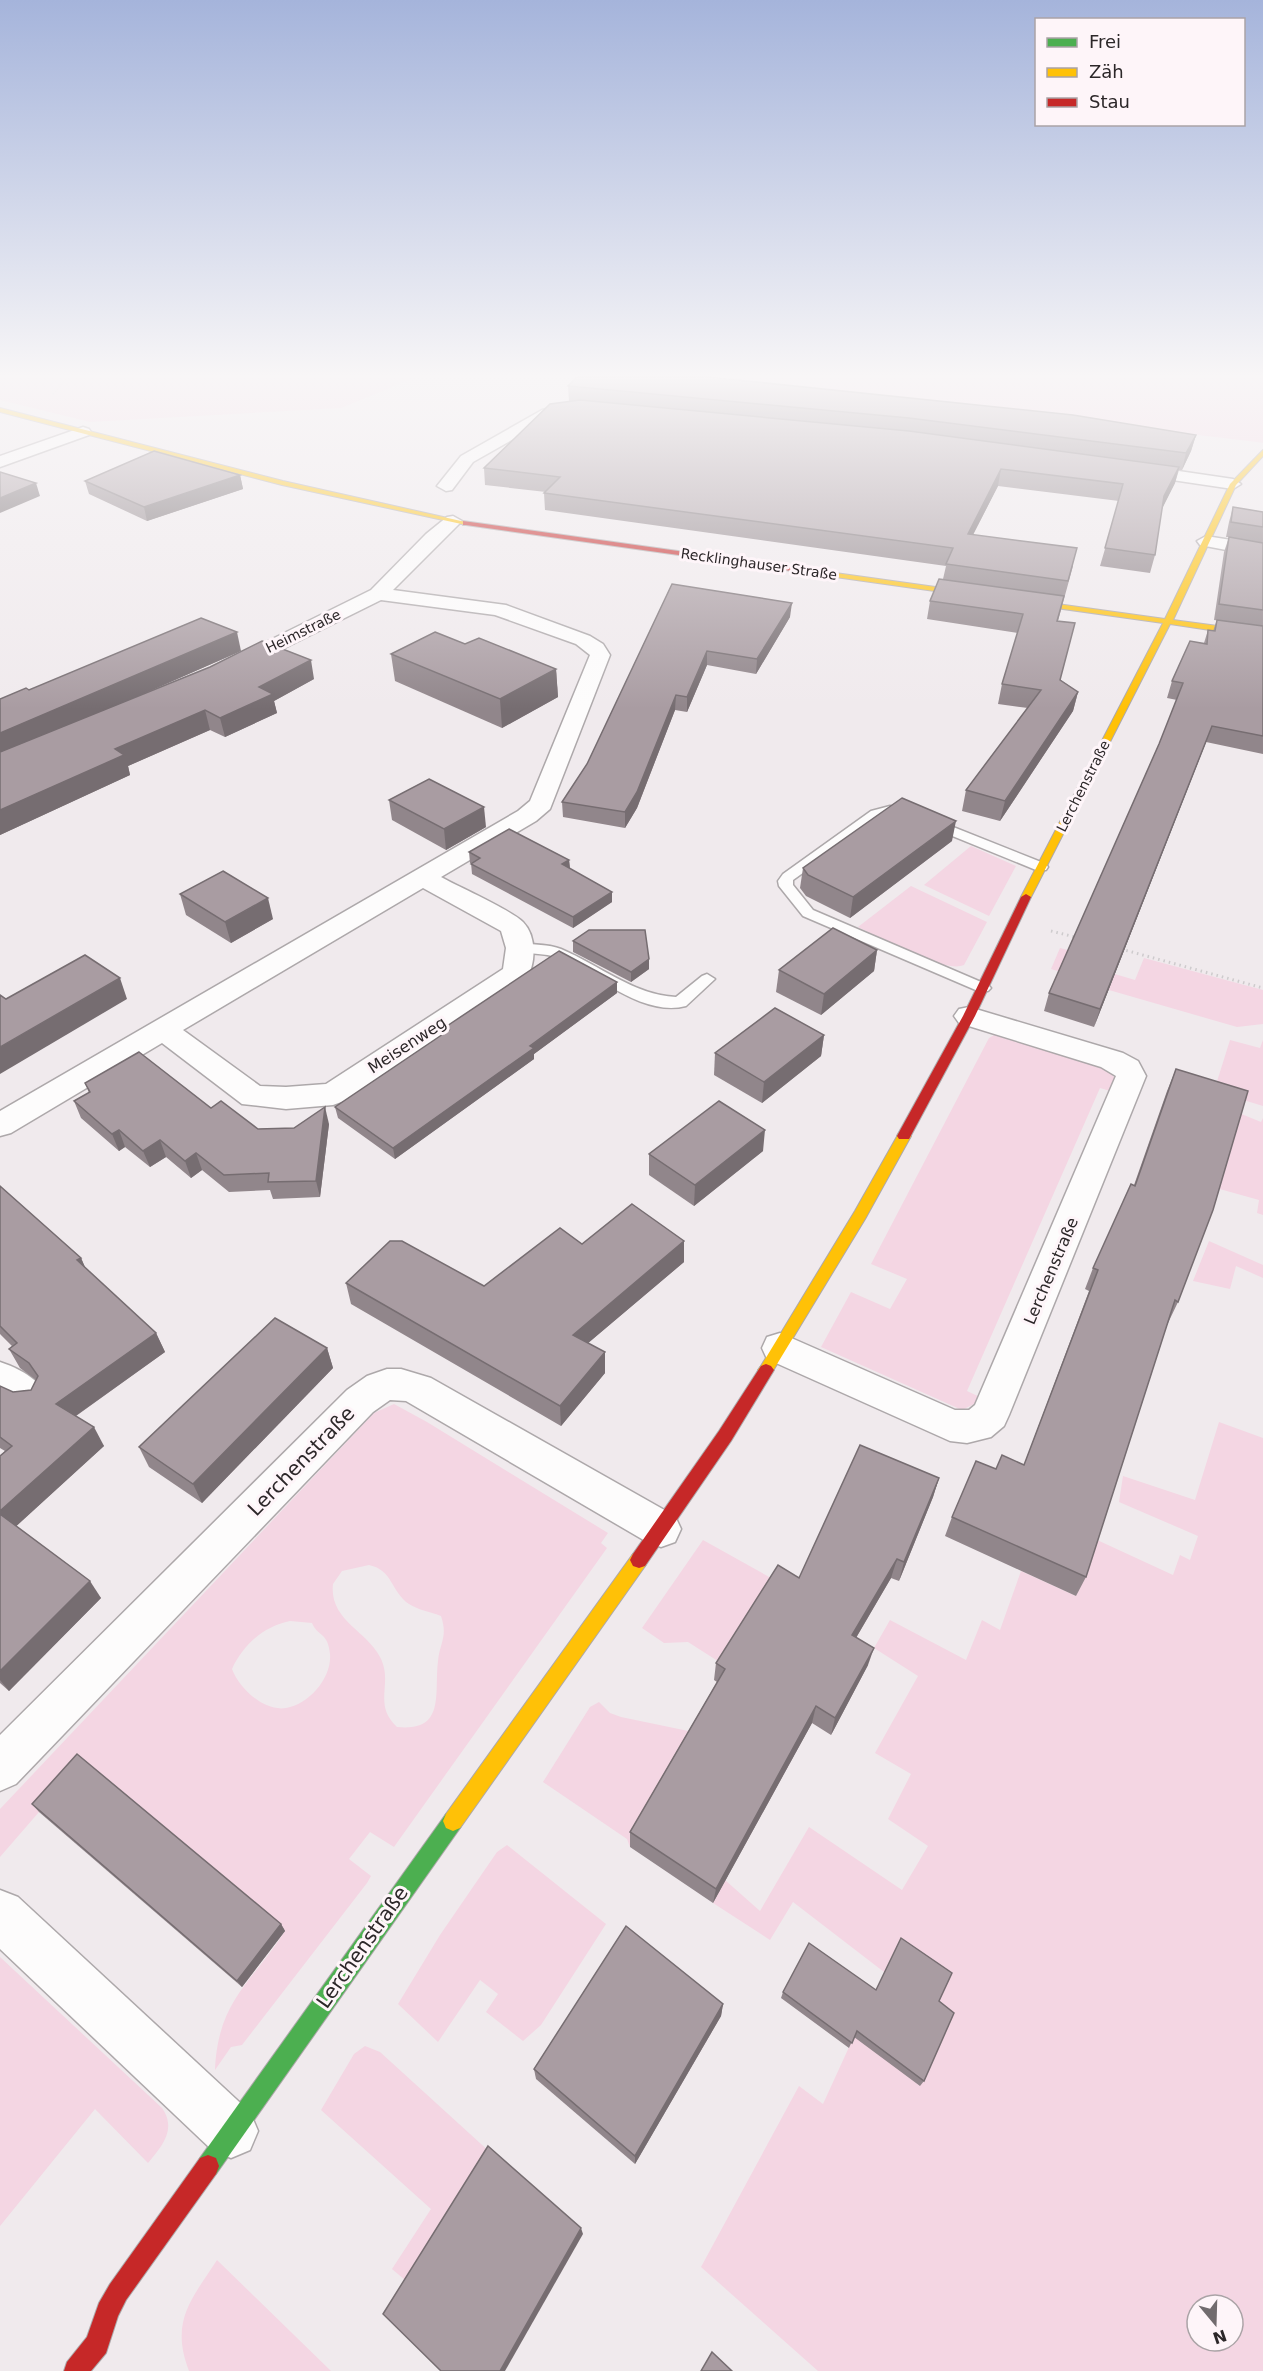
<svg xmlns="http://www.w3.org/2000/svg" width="1263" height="2371" font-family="'DejaVu Sans',sans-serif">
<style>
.green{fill:#f4d6e3;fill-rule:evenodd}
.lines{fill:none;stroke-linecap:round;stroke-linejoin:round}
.lane-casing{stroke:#ada8aa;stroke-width:3}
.street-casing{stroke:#ada8aa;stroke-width:3}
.fast-casing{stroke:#ada8aa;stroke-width:2}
.slow-casing{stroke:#ada8aa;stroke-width:2}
.jam-casing{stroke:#ada8aa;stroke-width:2}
.path-far1{stroke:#cecbcd;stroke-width:1.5;stroke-dasharray:1 2;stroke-linecap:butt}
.path{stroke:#cecbcd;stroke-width:3;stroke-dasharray:1.5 4;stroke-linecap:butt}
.lane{fill:#fdfcfc;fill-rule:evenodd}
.street{fill:#fdfcfc;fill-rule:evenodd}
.fast{fill:#4caf50;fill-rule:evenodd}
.slow{fill:#ffc107;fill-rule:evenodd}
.jam{fill:#c62828;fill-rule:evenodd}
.wall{fill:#91868b}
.shaded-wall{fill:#766d71}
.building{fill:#a99ca2;stroke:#766d71;stroke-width:1.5}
.labels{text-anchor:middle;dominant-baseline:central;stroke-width:6;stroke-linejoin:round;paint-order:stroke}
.far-street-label{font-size:14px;fill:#2c2729;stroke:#fef5f9}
.street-label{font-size:16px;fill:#2c2729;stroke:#fef5f9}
.near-street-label{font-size:20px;fill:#2c2729;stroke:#fef5f9}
</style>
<rect width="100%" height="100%" fill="#f0eaed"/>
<g class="green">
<path d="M0,377h417l-76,31 -251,14 -90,-22z"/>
<path d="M705,377h558v66l-6,-1z"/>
<path d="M971,846l45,20 -27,50 -65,-31z"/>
<path d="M911,886l76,36 -23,43c-20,9 -85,-28 -106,-38z"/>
<path d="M1060,948l52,13 -4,11 27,8 9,-22 119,32v34l-26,3 -135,-39 1,-3 -52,-16z"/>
<path d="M994,1035l111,33 12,12v13l-17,-5 -133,303 17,8 -22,11 -141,-63 30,-55 39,17 17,-30 -36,-15 118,-226z"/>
<path d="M1230,1040l30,8 3,-8v66l-49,-15z"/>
<path d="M1239,1113l22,9 2,-4v97l-6,-2 2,-13 -43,-12z"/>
<path d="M1209,1241l54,24v13l-27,-12 -6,23 -37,-8z"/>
<path d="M394,1404l33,18 181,111 -7,10 6,5 -213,299 -24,-15 -21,27 22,17 -4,7 -125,162 -11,2 -16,23c3,-70 36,-86 70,-139l-246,-119 -39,45v-48l374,-396zM369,1565c24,5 22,27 40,39 9,6 22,8 32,12 7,21 -1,26 -3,45 -4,33 8,71 -41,66 -25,-23 -3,-44 -17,-70 -14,-27 -51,-37 -47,-73l9,-13zM290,1621l22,2c6,14 16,9 18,31 2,24 -21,50 -44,54 -22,4 -47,-20 -54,-39 11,-24 32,-43 58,-48z"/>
<path d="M1219,1422l44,16v933h-445l-117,-104 98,-181 24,18 32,-70 65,52 -36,-114 -91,-70 -23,38 -57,-37 12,-23 35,31 49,-84 93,63 26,-44 -40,-27 23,-45 -36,-21 43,-77 -44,-28 16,-28 76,40 16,-40 18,10 21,-59 55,25 19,-57 78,36 7,-20 10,5 8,-24 -79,-34 4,-26 72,24zM1197,2305h36v36h-36z"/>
<path d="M703,1540l68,38 -47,87 -36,-23 -24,1 -22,-15z"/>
<path d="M599,1702l11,11 11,4 77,16 -68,114 -3,-8 -84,-57 47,-75z"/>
<path d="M507,1845l99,79 -65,101 -18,16 -37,-29 12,-18 -18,-14 -42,62 -40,-38 42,-69 57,-83z"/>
<path d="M0,1957l162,151c15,21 0,38 -14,55l-53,-54 -95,117z"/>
<path d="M365,2046l15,6 112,102 -81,131 -19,-16 39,-60 -110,-99 33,-56z"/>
<path d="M217,2260l114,111h-142c-19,-50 2,-71 28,-111z"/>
</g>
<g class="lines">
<defs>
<g id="lane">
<path d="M890,806l22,4 2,3 -7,4 -17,-3 -9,3 -88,63v5l20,25 175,75 3,3 -3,3h-10l-175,-75 -24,-30 -1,-5 5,-7 88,-63z"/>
<path d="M933,819l113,45 2,3 -2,3h-10l-108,-44 -2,-3z"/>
<path d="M520,943c13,2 29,1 41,6 38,16 73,46 115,48l26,-21 5,-2 8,5 -29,27c-46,12 -94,-37 -134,-50 -12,-3 -25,-2 -37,-5l-3,-3 3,-3z"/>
</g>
<g id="street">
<path d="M573,403l8,5 -3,3 -26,6 -79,45 -21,28 -6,1 -9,-5 24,-30 81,-46z"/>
<path d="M83,427l6,2 2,3 -2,3 -89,32v-11z"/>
<path d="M1131,464l102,15 8,5 -8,5 -108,-16 -2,-4z"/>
<path d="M453,516l9,5 -69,69 113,15 84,31 13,8 7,11 -60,154 -14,12 -95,56c18,10 70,33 82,45 14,14 13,43 3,57l-182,122 -11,4 -47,4 -44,-5 -80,-61 -151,90 -11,3v-25l518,-300 12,-10 60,-146 -14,-11 -81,-29 -114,-15 -139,69h-14l-4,-4 4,-4 143,-71 55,-56 21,-17zM423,888l78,43 5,17 -3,21 -177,115 -40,3 -26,-1 -77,-56z"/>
<path d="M1206,536l57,9v12l-63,-12 -3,-4z"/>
<path d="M969,1007l154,46 15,8 8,15 -137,339 -5,11 -13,11 -24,6 -17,-2 -183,-82 -5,-11 5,-11 13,-4 175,77h14l6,-5 141,-329 -15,-9 -142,-44 -5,-7 5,-7z"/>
<path d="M0,1362c18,6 38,16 47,34l-6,11c-17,6 -26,0 -41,-10z"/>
<path d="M387,1369h14l30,9 244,138 6,13 -6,13 -14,5 -14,-5 -241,-141 -16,-1 -17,12 -357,372 -16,7v-56l347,-345 20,-14z"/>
<path d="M0,1890l18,7 232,215 8,19 -8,19 -19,8 -19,-8 -212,-201z"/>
</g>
<path id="fast" d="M453,1811l7,3 3,7 -3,7 -244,346 -8,3 -8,-3 -3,-8 3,-8 246,-344z"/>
<g id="slow">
<path d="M0,408l283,73 187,42 -4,2 -184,-40 -282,-73z"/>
<path d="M1263,450v6l-27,29 -63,135 90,12v6l-93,-14 -139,273 -5,3 -4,-1 -1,-2 142,-274 -342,-48 -4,-2 4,-2 344,48 65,-135z"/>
<path d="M904,1131l7,5 -46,83 -94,155 -5,2 -5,-2 -3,-4 3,-4 94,-155 44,-78z"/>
<path d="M639,1552l6,2 3,6 -3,6 -185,262 -7,3 -7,-3 -3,-7 3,-7 187,-260z"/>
</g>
<g id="jam">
<path d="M463,521l358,50 4,2 -4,2 -355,-50h-3z"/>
<path d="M1026,894l5,3 -56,119 -66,123h-10l-2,-3 66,-120 58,-119z"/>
<path d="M766,1364l5,2 3,4 -43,71 -86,125 -6,2 -6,-2 -3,-6 3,-6 86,-123 42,-65z"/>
<path d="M208,2155l8,3 3,8 -3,8 -90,126 -8,16 -12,37 -15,18h-27l3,-9 20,-25 12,-34 11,-19 90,-126z"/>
</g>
</defs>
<use href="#lane" class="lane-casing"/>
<use href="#street" class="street-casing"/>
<use href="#fast" class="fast-casing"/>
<use href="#slow" class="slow-casing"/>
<use href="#jam" class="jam-casing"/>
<path class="path-far1" d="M53,394l15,-17"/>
<g class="path">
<path d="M1051,931l28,7"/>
<path d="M1121,949l142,39"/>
</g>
<use href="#lane" class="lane"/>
<use href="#street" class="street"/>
<use href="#fast" class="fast"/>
<use href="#slow" class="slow"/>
<use href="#jam" class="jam"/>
</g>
<g class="wall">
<path d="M568,386l628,49 -5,16 -9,19h-3l-4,13 -13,25 -7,47 -5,18 -50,-7 19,-65 -121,-15 -25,49 100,31 -15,55 3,59 17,12 -5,19 -73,110 -38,-10 4,-21 62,-82 -30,-4 4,-20 16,-51 -91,-14 3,-18 13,-22 3,-13 -401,-56 -1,-17 2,-1 -61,-7 -1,-17 85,-67z"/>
<path d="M240,475l3,14 -96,32 -58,-27 -4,-13z"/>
<path d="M1233,507l30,5v242l-57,-12 -112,285 -50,-16 5,-18 110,-249 18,-44 -10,-2 5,-17 32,-38 4,-13 5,1 4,-11 23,3 -26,-3 10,-68 5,-15h-3l3,-15z"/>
<path d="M672,584l118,33 -34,57 -49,-9 -20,47 -12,-2 -38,98 -12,20 -62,-11 -1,-15 25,-38z"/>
<path d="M465,644l91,25 2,28 -56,31 -107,-47 -4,-27z"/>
<path d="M241,651l-112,49 185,-21 -40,22 3,12 -52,24 -15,-7 -82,36 2,9 -130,60v-136l29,-9z"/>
<path d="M389,800l97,27 -40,23 -54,-30z"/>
<path d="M952,841l-102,77 -44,-22 -6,-8 3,-20z"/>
<path d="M469,852l100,8 1,8 42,34 -39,26 -101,-54 -1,-11h-1z"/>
<path d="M180,894l93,25 -42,24 -45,-28z"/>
<path d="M573,941l76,18v10l-18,13 -58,-30z"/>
<path d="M877,950l-3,21 -53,44 -45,-23 3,-22z"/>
<path d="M617,993l-83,61v5l-139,100 -57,-41 -3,-11 110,-74 -1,-5z"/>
<path d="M824,1035l-3,21 -59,47 -48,-28 1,-22z"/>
<path d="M1176,1069l2,233 -10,21v-1l-82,255 -10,19 -131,-60 7,-19 44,-48 28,-4 65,-174 -4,-2 8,-21 41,-83 33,-94z"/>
<path d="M85,1083l126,25 47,21 36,-1 35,-4 -9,73 -47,2 -3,-9 -41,2 -27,-22 -11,8 -25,-21 -16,10 -25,-20 -6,4 -38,-33 -7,-17 15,-8z"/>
<path d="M763,1151l-69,55 -45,-31v-21z"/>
<path d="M0,1186l81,72 4,10 71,65 9,19 -89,64 28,30 -88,80 85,72 -92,93 -9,-8v-227l5,-5 -5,-3v-62l13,6 18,-2 5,-10 -16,-12 -11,-19 3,-3 -12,-12z"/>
<path d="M684,1241v21l-96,81 17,30 -44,53 -210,-122 -5,-21 138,3 98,-42z"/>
<path d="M327,1348l6,20 -131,135 -53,-36 -10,-20z"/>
<path d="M939,1478l-6,19 -34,84 -8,-3 -35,60 12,27 -37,70 -19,-12 -99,180 -83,-56v-15l87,-150 -3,-2 2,-17 83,-85z"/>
<path d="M32,1804l249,120 4,7 -43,56 -203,-175z"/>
<path d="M875,1989l64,12 -15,80 -4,5 -66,-49 -5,11 -68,-50 2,-6z"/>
<path d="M723,2004l-2,12 -86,148 -99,-85 -2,-10z"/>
</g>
<g class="shaded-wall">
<path d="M1196,435l-5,16 -9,19 4,-17z"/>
<path d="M1179,467l-4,16 -15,30 4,-17z"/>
<path d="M1001,469l-3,17 -34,66 4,-18z"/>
<path d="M240,475l3,14 -96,32 -3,-14z"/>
<path d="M36,483l4,13 -40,17v-15z"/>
<path d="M792,603l-2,14 -34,57 1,-15z"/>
<path d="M237,632l4,19 -241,106v-24z"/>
<path d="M707,651v14l-20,47v-15z"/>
<path d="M311,660l3,19 -40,22 3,12 -52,24 -5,-19 39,-31z"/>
<path d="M556,669l2,28 -56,31 -2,-29z"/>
<path d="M1078,692l-5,19 -73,110 5,-20z"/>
<path d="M676,695l-1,15 -38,98 -12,20v-16z"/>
<path d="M205,710l5,20 -82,36 2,9 -130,60v-25l115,-61z"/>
<path d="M1212,726l-6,16 -112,285 6,-18z"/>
<path d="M484,807l2,20 -40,23 -2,-21z"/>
<path d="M956,821l-4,20 -102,77 3,-21z"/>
<path d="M569,860l1,10 -8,-6z"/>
<path d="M612,892v10l-39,26v-11z"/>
<path d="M268,898l5,21 -42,24 -6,-21z"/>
<path d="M877,950l-3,21 -53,44 3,-21z"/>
<path d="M649,959v10l-18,13v-10z"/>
<path d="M120,978l7,21 -127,75v-27z"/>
<path d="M617,982v11l-83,61v5l-139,100 -2,-11z"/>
<path d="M824,1035l-3,21 -59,47 2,-21z"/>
<path d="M325,1107l4,17 -9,73 -4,-16z"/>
<path d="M119,1130l6,17 -6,4 -7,-17z"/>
<path d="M765,1130l-2,21 -69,55 1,-21z"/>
<path d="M160,1140l6,17 -16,10 -7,-16z"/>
<path d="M196,1153l6,17 -11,8 -6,-17z"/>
<path d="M684,1241v21l-110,93 -1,-20z"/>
<path d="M81,1258l9,20 -13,-18z"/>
<path d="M156,1333l9,19 -98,70 -11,-18z"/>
<path d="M327,1348l6,20 -131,135 -9,-19z"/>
<path d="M605,1352v21l-44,53 -1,-20z"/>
<path d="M94,1427l10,19 -93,85 -11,-16v-4z"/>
<path d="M939,1478l-6,19 -34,84 5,-19z"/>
<path d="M897,1559l-6,19 -44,75 5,-18z"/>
<path d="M90,1581l11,17 -92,93 -9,-11v-9z"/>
<path d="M874,1648l-6,17 -37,70 4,-17z"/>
<path d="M816,1706l-4,17 -99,180 3,-14z"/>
<path d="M281,1924l4,7 -43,56 -5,-6z"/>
<path d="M723,2004l-2,12 -86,148v-8z"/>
<path d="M581,2228l2,6 -78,137h-5z"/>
</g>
<g class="building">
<path d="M577,377h131l365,38 123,20 -10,18 -277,-35 -341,-32z"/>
<path d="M580,400l329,31 270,36 -15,29 -9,59 -50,-7 18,-64 -122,-15 -33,65 109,14 -9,33 -122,-17 7,-16 -409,-55 16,-16 -76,-9 66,-64z"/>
<path d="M154,451l86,24 -96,32 -59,-26z"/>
<path d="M0,472l36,11 -36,15z"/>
<path d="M1233,507l30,5v15l-32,-5z"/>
<path d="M1229,537l34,6v67l-44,-6z"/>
<path d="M939,579l125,17 -7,25 18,2 -15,57 18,12 -73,109 -39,-11 75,-100 -39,-6 21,-70 -93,-13z"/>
<path d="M672,584l120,19 -35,56 -50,-8 -20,46 -11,-2 -39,97 -12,20 -63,-10 25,-38z"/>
<path d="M201,618l36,14 -237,101v-34l26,-11 3,2z"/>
<path d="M1217,620l46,6v110l-51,-10 -112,283 -51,-16 110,-249 24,-61 -11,-2 18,-40 17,3 1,-14 7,1z"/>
<path d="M435,632l30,12 14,-6 77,31 -56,30 -109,-45z"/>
<path d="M262,641l49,19 -52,27 14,7 -53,24 -15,-8 -90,39 9,6 -124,55v-58l210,-85z"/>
<path d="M429,779l55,28 -40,22 -55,-29z"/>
<path d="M902,798l54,23 -103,76 -45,-22 -5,-7z"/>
<path d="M509,829l60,31 -7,4 50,28 -39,25 -102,-53 9,-6 -11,-6z"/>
<path d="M223,871l45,27 -43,24 -45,-28z"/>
<path d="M833,928l44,22 -53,44 -45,-24z"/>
<path d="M589,930h56l4,29 -18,13 -58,-31z"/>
<path d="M559,951l58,31 -87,64 4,2 -141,100 -58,-41 114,-77 -5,-2z"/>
<path d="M85,955l35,23 -120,69v-52l6,4z"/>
<path d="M775,1008l49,27 -60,47 -49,-29z"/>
<path d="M139,1052l72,56 10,-7 37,28 36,-1 31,-21 -9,74 -48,1 1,-9 -45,2 -28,-22 -11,8 -25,-21 -17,11 -24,-21 -7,4 -38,-33 16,-9 -5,-9z"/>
<path d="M1176,1069l72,22 -35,119 -35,92 -3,-2 -89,277 -134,-60 24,-56 20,8 6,-14 22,10 74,-195 -5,-2 38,-84 4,2z"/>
<path d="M719,1101l46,29 -70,55 -46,-31z"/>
<path d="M0,1186l81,72 -4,2 79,73 -100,71 38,23 -94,84v-55l12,-10 -12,-9v-51l13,6 18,-2 7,-14 -9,-13 -20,-14 8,-6 -17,-17z"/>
<path d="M632,1204l52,37 -111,94 32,17 -45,54 -214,-123 44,-42h12l82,45 76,-58 22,16z"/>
<path d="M275,1318l52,30 -134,136 -54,-37z"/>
<path d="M860,1445l79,33 -35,84 -7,-3 -45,76 22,13 -39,70 -19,-12 -100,183 -86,-57 95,-163 -9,-6 62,-98 21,13z"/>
<path d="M0,1514l90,67 -90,90z"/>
<path d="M77,1754l204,170 -44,57 -205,-177z"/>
<path d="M626,1926l97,78 -88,152 -101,-87z"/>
<path d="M901,1938l51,35 -13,28 15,12 -30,68 -67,-50 -5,12 -69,-51 26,-49 67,47z"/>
<path d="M488,2146l93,82 -81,143h-59l-58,-57z"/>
<path d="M712,2352l20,19h-31z"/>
</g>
<linearGradient id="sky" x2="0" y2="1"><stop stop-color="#a5b4db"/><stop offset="0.53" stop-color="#f8f6f7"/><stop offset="1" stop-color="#f8f6f7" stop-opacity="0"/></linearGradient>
<rect width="1263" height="709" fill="url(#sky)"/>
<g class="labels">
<g class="far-street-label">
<text transform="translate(759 564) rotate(8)">Recklinghauser Straße</text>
<text transform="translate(303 631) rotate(-26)">Heimstraße</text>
<text transform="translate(1083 786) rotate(-63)">Lerchenstraße</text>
</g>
<g class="street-label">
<text transform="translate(407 1045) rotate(-33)">Meisenweg</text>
<text transform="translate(1051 1271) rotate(-67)">Lerchenstraße</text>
</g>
<g class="near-street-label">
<text transform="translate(301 1461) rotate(-46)">Lerchenstraße</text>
<text transform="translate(362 1947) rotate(-55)">Lerchenstraße</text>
</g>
</g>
<rect x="1035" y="18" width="210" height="108" fill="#fef5f9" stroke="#aaa3a6" stroke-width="1.5"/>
<rect x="1047" y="38" width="30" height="9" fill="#4caf50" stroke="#aaa3a6" stroke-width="1.5"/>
<text x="1089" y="48" font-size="18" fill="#2c2729">Frei</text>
<rect x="1047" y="68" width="30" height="9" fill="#ffc107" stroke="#aaa3a6" stroke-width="1.5"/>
<text x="1089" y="78" font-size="18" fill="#2c2729">Zäh</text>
<rect x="1047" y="98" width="30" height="9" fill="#c62828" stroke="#aaa3a6" stroke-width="1.5"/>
<text x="1089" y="108" font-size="18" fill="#2c2729">Stau</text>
<g transform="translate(1215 2323) rotate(161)"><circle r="28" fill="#fef5f9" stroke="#aaa3a6" stroke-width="1.5"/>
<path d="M0-4.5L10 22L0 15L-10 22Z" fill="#716b6e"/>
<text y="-9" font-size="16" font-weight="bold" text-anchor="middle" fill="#2c2729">N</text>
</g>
</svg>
